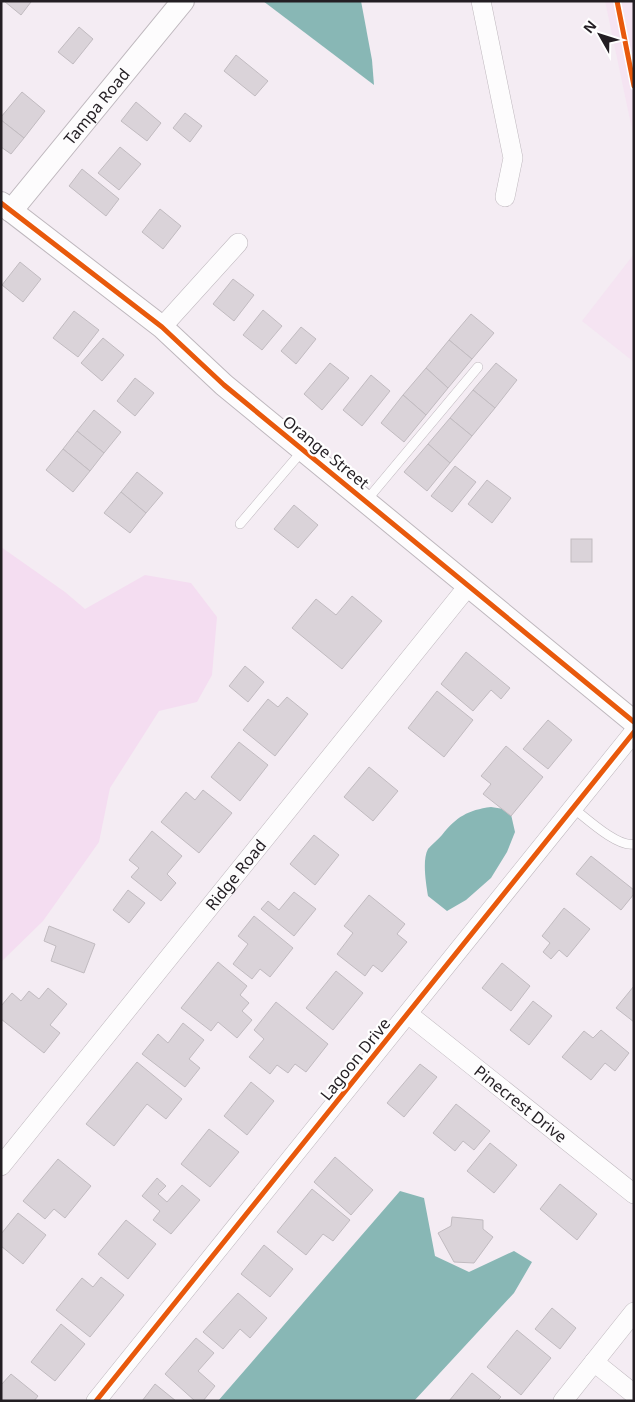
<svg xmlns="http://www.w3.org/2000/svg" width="635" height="1402" font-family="'Noto Sans',sans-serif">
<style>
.built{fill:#f5e4f2}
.green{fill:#f4ddf1}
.water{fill:#88b7b5}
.building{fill:#dad3d9;stroke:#c1bbc0}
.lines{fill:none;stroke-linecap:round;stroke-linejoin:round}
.service-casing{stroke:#beb7bd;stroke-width:10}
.minor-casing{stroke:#beb7bd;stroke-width:20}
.tertiary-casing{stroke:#beb7bd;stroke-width:24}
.service{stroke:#fdfcfd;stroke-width:9}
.minor{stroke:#fdfcfd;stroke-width:19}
.tertiary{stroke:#fdfcfd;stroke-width:22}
.cycleway-casing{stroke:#fff;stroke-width:8}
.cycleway{stroke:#e8590c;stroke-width:5}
.labels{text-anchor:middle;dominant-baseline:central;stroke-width:4.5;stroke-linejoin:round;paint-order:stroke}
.street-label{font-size:16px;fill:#231e23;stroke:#fff}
</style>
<rect width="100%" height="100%" fill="#f4ecf3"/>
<g class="built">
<path d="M605,1h29v138z"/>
<path d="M634,254v108l-52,-41z"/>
</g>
<path class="green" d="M1,547l64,45 20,17 60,-34 46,8 26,34 -5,58 -15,27 -38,9 -49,77 -11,54 -56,79 -42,41z"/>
<g class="water">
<path d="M263,1h98l11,59 2,25z"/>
<path d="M491,807l19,3 5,22 -8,20 -16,26 -25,22 -19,11 -19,-15c-2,-13 -6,-36 0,-47 4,-5 10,-9 14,-14 14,-18 26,-25 49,-28z"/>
<path d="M400,1191l24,7 11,58 34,16 45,-21 18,11 -18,31 -100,108h-196z"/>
</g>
<g class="building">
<path d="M4,1h26l1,1 -10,13z"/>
<path d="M79,27l14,12 -20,25 -15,-12z"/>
<path d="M236,55l32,26 -13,15 -31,-25z"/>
<path d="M22,92l23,19 -21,27 -23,-18v-3z"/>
<path d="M136,102l25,21 -14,18 -26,-20z"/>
<path d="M185,113l17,13 -12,16 -17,-14z"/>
<path d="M1,120l23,18 -13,16 -10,-7z"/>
<path d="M120,147l21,17 -22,26 -21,-17z"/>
<path d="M82,169l37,30 -13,17 -37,-30z"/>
<path d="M160,209l21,17 -18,23 -21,-17z"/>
<path d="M20,262l21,17 -18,23 -21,-17z"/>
<path d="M233,279l21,16 -20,26 -21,-17z"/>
<path d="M263,310l19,16 -20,24 -19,-15z"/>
<path d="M74,311l25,19 -21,27 -25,-19z"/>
<path d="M471,314l23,19 -22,26 -23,-19z"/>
<path d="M301,327l15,12 -20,25 -15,-13z"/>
<path d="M103,338l21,17 -22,26 -21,-18z"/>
<path d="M449,340l23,19 -24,29 -22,-20z"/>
<path d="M330,363l19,15 -27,32 -18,-16z"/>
<path d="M496,363l21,17 -22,28 -22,-18z"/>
<path d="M426,368l22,20 -22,27 -23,-20z"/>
<path d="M371,375l19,16 -28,35 -19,-16z"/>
<path d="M135,378l19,15 -19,23 -18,-15z"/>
<path d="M473,390l22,18 -23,28 -22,-18z"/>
<path d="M403,395l23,20 -22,27 -23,-19z"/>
<path d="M94,410l27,22 -17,21 -27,-22z"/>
<path d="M450,418l22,18 -22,27 -22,-19z"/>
<path d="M77,431l27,22 -14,18 -27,-22z"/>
<path d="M428,444l22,19 -23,28 -23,-19z"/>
<path d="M63,449l27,22 -17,21 -27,-22z"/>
<path d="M455,466l21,16 -24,30 -21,-16z"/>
<path d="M137,472l26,21 -17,20 -25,-21z"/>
<path d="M487,480l24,18 -19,25 -24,-19z"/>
<path d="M121,492l25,21 -16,20 -26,-20z"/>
<path d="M294,505l24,20 -20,23 -24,-19z"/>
<rect x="571" y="539" width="21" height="23"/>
<path d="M352,596l30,25 -40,48 -50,-41 24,-29 20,16z"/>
<path d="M466,652l44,36 -9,11 -10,-9 -18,21 -32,-27z"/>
<path d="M245,666l19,16 -16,20 -19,-16z"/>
<path d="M437,691l36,29 -29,37 -36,-29z"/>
<path d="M287,697l21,17 -33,42 -32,-26 25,-31 10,8z"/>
<path d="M548,720l24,20 -24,29 -25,-20z"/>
<path d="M239,742l29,23 -28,36 -29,-24z"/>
<path d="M506,746l37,31 -32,39 -28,-22 8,-10 -10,-8z"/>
<path d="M369,767l29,24 -25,30 -29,-24z"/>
<path d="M203,790l29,23 -33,40 -38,-31 25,-30 9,8z"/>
<path d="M152,831l30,25 -15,18 9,9 -15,18 -30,-24 8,-9 -10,-8z"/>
<path d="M314,835l25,20 -24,30 -25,-21z"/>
<path d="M591,856l43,34v4l-13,16 -45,-36z"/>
<path d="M128,890l17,13 -16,20 -16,-13z"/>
<path d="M294,892l22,17 -22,27 -33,-27 7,-8 11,9z"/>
<path d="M369,895l36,29 -8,10 10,8 -25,30 -9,-7 -8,11 -28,-22 16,-21 -9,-7z"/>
<path d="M564,908l26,21 -23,28 -8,-7 -8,9 -8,-7 7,-9 -8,-7z"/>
<path d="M254,916l39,32 -23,29 -10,-8 -8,10 -19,-15 15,-20 -10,-8z"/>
<path d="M49,926l46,18 -11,29 -33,-12 5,-15 -12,-5z"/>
<path d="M218,962l29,24 -7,9 9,8 -7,8 10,9 -15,18 -19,-16 -7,9 -30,-23z"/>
<path d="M502,963l28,23 -19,25 -29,-23z"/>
<path d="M336,971l27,22 -30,37 -27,-22z"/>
<path d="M634,986v36l-18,-14z"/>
<path d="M48,988l19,16 -17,21 10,8 -16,20 -43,-34v-13l11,-13 9,8 8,-10 10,8z"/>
<path d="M533,1001l19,15 -23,29 -19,-15z"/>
<path d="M276,1002l52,42 -22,28 -11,-8 -7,9 -11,-8 -7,9 -21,-17 15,-18 -10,-9z"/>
<path d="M183,1023l21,17 -15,19 11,9 -15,19 -43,-33 16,-20 10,9z"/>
<path d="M601,1030l28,23 -14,18 -10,-8 -14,17 -29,-23 22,-26 9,7z"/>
<path d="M137,1062l45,37 -16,20 -19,-15 -33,42 -28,-22z"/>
<path d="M420,1064l17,13 -33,40 -17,-14z"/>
<path d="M251,1082l23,19 -27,34 -23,-19z"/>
<path d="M456,1104l34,27 -16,19 -11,-9 -8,10 -22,-18z"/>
<path d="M209,1129l30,23 -29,35 -29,-23z"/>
<path d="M490,1143l27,22 -23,28 -27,-22z"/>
<path d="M335,1157l38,33 -22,25 -37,-33z"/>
<path d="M58,1159l33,27 -26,32 -11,-9 -9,10 -22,-18z"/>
<path d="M157,1178l9,8 -8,8 9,8 15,-17 18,15 -29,34 -18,-14 7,-9 -18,-15z"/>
<path d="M560,1184l37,30 -20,26 -37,-31z"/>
<path d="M312,1189l38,31 -17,21 -10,-7 -17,21 -29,-23z"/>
<path d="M18,1213l28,22 -23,29 -22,-18v-12z"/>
<path d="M452,1217l31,3v9l10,8 -19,26 -20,-1 -16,-29 13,-7z"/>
<path d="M126,1220l30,24 -28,35 -30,-25z"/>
<path d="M264,1245l29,24 -23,28 -29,-23z"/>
<path d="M101,1277l23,18 -34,42 -34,-27 26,-32 11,9z"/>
<path d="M238,1293l29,25 -17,20 -10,-9 -17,20 -20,-17z"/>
<path d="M552,1308l24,20 -16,21 -25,-20z"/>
<path d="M61,1324l24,20 -30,37 -24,-19z"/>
<path d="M517,1330l34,28 -30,37 -34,-28z"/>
<path d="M196,1338l18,15 -16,18 17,15 -12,15h-8l-30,-27z"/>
<path d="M472,1373l29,24 -4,4h-48z"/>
<path d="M11,1374l27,22 -4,5h-33v-16z"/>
<path d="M155,1384l21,17h-34z"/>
</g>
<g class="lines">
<defs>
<g id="service">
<path d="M366,501l112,-134"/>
<path d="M240,524l63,-74"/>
<path d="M573,808c13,10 45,40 61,36"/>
</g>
<g id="minor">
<path d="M481,1l32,157 -8,39"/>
<path d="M162,327l76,-84"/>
<path id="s1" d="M408,1014l226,180"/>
<path id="s2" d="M1,1166l468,-581"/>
<path d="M594,1362l40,32"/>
<path d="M96,1401l538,-669"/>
<path d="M563,1401l71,-89"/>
</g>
<g id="tertiary">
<path d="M1,203l161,124 62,58 410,337"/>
<path id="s3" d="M11,211l172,-210"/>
</g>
</defs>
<use href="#service" class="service-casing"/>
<use href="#minor" class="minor-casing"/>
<use href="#tertiary" class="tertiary-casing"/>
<use href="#service" class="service"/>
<use href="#minor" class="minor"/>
<use href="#tertiary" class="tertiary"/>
<defs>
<g id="cycleway">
<path d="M617,1l17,85"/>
<path d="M1,203l161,124 62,58 410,337"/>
<path d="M96,1401l538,-669"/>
</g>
</defs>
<use href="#cycleway" class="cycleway-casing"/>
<use href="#cycleway" class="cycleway"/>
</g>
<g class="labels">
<g class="street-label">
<text stroke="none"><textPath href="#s3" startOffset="135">Tampa Road</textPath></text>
<text transform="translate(326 452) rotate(39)">Orange Street</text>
<text stroke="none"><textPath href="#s2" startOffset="374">Ridge Road</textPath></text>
<text transform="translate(355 1059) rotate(-51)">Lagoon Drive</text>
<text stroke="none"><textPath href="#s1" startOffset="144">Pinecrest Drive</textPath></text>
</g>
</g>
<rect width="635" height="1402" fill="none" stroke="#231e23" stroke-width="5"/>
<g transform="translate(600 35) rotate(309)" stroke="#ffffff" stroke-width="4" paint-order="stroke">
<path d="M0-4L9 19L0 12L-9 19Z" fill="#231e23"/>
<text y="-8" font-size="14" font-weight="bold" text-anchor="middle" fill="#231e23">N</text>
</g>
</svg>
